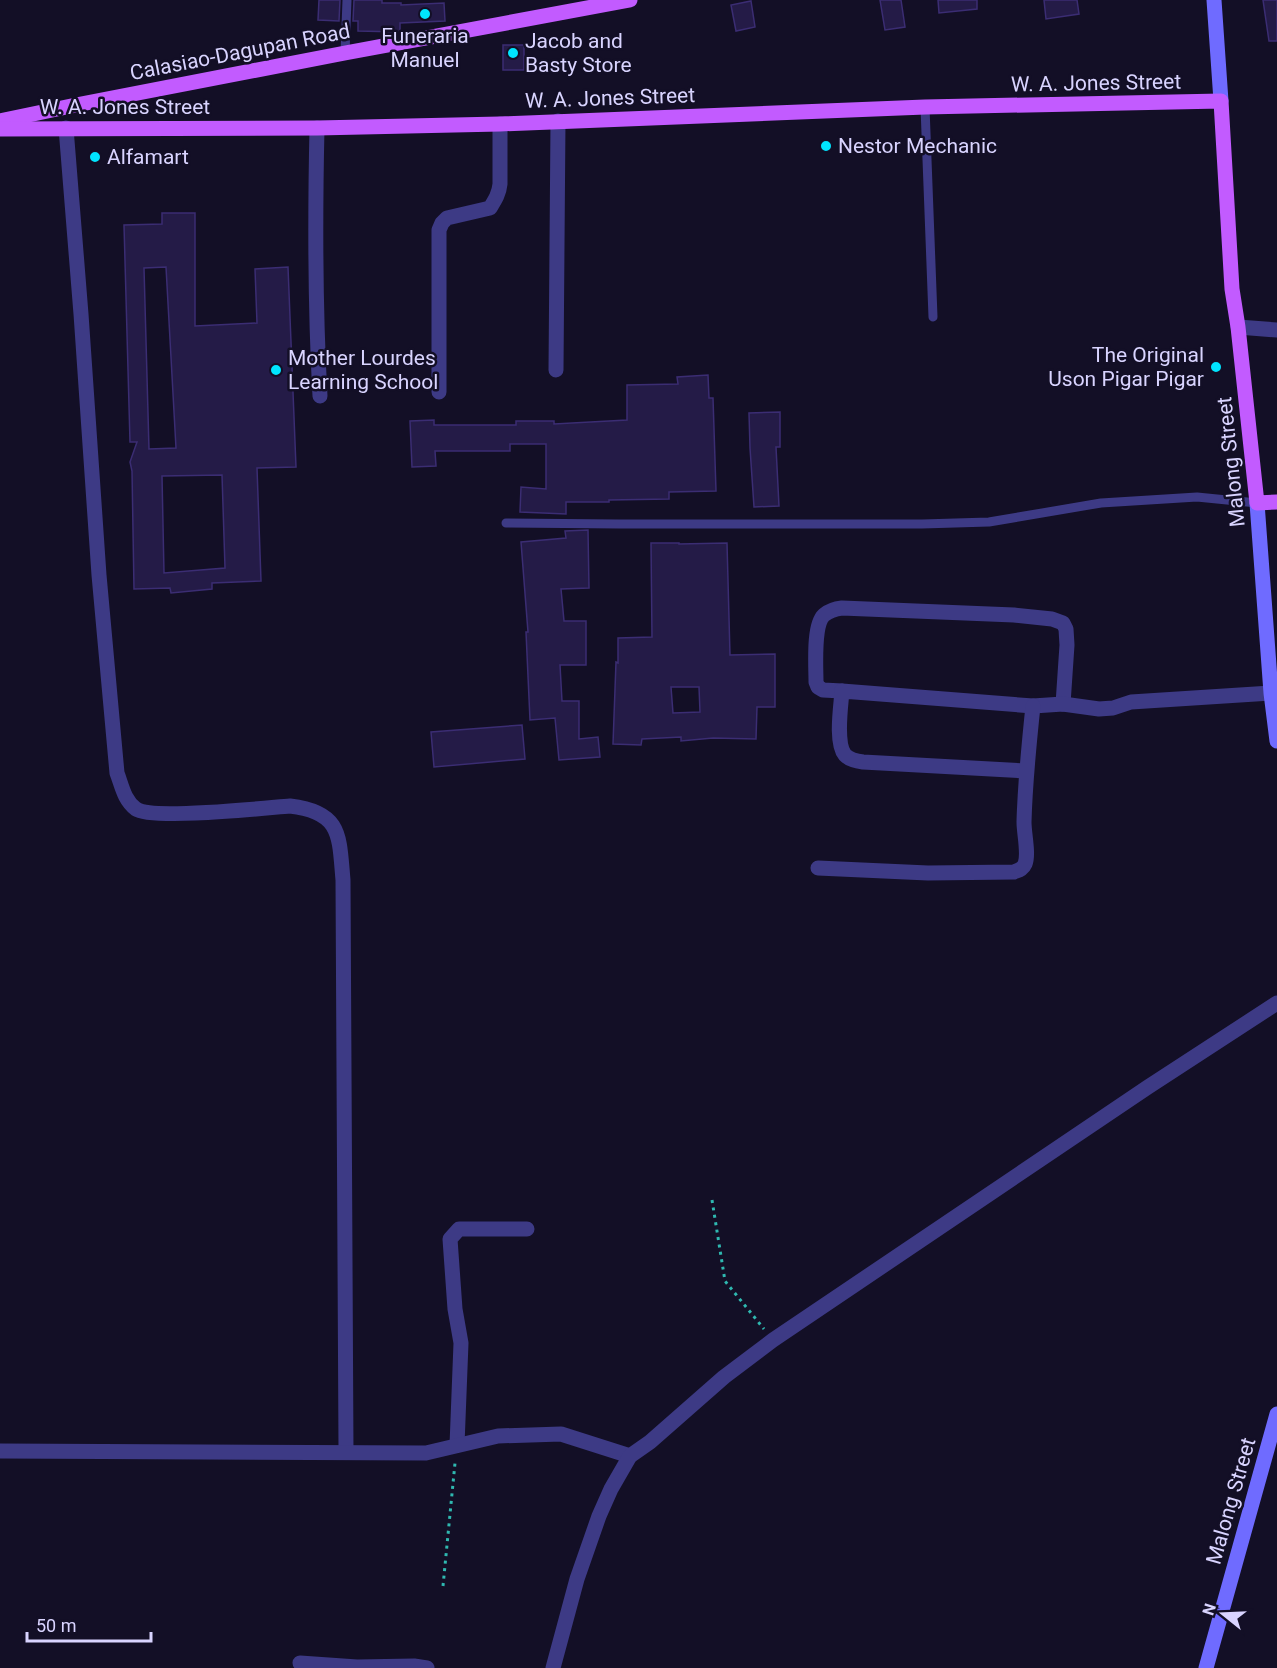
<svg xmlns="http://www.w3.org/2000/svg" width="1277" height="1668" font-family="Roboto,sans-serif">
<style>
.building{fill:#241b47;stroke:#3b2d73;stroke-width:1.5;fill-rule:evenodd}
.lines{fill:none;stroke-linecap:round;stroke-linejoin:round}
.path{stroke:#2fb8b0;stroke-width:3;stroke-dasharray:3 4.5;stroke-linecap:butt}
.lane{stroke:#3d3a85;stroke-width:9}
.street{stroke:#3d3a85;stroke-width:15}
.secondary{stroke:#6f6bff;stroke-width:15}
.primary{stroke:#c25bff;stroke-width:15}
.poi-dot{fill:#00e5ff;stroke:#130f26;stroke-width:2}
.labels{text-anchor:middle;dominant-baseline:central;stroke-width:5;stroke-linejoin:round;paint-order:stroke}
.poi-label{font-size:21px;fill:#d9d4ff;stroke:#130f26;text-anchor:start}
.street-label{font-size:21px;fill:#d9d4ff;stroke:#130f26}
</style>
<rect width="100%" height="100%" fill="#130f26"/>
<g class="building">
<path d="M319,0h21l-1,21 -21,-1z"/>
<path d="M354,0h28v3h19v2l43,-2 1,18 -45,2v9l-42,-1v-10h-5z"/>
<path d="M880,0h21l4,27 -20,3z"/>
<path d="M938,0h39v9l-38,4z"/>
<path d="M1044,0h33l2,14 -33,5z"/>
<path d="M1263,0h14v41h-8z"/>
<path d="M751,1l4,26 -19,4 -5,-26z"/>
<rect x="503" y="45" width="21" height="25"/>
<path d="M162,213h33v113l62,-3 -2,-54 33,-2 8,200 -39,1 4,113 -49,2v6l-41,4 -1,-5 -36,1 -2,-118 -2,-9 7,-20h-7l-6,-217 38,-1zM166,267l10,181 -27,1 -5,-181zM222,475l3,93 -61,5 -2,-97z"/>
<path d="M708,375l1,23h4l3,93 -47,1v7l-60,1v2h-43v12l-46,-2 1,-25 25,2v-45h-36v7h-75l1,15 -24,1 -2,-46 24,-1v5h82v-4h38v3l73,-4v-35l51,-1 -1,-7z"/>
<path d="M780,412v35h-4l3,59 -25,1 -4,-59 -1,-35z"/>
<path d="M588,530l1,58 -28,1 3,32h22v44h-26l2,36h17v38l19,-2 2,20 -41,3 -4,-42 -25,2 -4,-88h2l-7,-90 45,-4 -1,-7z"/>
<path d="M651,543h28v1l48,-1 3,112 45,-1v53h-18l-1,32 -43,-1 -32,3v-4l-39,2 -1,6 -28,-1 3,-82 2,1v-25l34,-1zM671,687h28l1,25 -27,1z"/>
<path d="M522,725l3,34 -91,8 -3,-35z"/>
</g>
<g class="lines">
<g class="path">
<path d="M712,1200l13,81 39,48"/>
<path d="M443,1586l12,-123"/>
</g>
<g class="lane">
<path d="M345,53l2,-53"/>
<path d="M925,107l8,210"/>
<path d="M506,523l113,1h303l67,-2 112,-19 96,-6 60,6"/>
</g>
<g class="street">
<path d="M66,128l15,186 18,261 18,198c5,13 7,27 19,36 16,11 128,-1 154,-3 52,6 49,30 53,74l3,571"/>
<path d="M317,128c-2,89 -2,179 3,268"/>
<path d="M1238,327l39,3"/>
<path d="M556,370l2,-249"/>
<path d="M439,392v-162l3,-7 5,-5 43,-10c5,-8 9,-14 10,-24v-60"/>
<path d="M842,691l-19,-1 -5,-3 -2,-5c0,-16 -3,-57 8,-67 6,-5 11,-6 18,-7l172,7 38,4 11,4 3,6 1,16 -4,59"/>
<path d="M1026,771l-163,-9c-7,-1 -13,-2 -18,-7 -10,-12 -4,-49 -3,-64l191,15 30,-2 36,5 14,-1 18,-6 140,-9"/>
<path d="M818,868l110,5 86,-1c5,-2 9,-3 11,-8 4,-10 -1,-30 -1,-42 1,-39 5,-78 9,-116"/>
<path d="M457,1445l4,-102 -6,-34 -5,-70 9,-10h68"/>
<path d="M0,1451l426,2 72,-17 63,-2 69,22"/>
<path d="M300,1663l57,4 57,-1 13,2"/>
<path d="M553,1668l24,-89 22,-63 12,-27 19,-33 20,-14 74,-65 49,-37 375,-253 129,-84"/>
</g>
<g class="secondary">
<path d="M1214,0l7,101"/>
<path d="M1257,503l14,190 6,48"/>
<path d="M1206,1668l71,-254"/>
</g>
<g class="primary">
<path d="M0,121l76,-16 269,-52 285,-53"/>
<path d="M0,129l317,-1 183,-4 425,-17 296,-6 11,188 6,38 19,176 20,-1"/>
</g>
</g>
<g class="poi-dot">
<circle cx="425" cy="14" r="6"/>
<circle cx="513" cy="53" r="6"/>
<circle cx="826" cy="146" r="6"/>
<circle cx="95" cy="157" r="6"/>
<circle cx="1216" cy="367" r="6"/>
<circle cx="276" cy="370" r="6"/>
</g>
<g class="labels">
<g class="poi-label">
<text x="425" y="36" text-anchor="middle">Funeraria<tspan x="425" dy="24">Manuel</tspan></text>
<text x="525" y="41">Jacob and<tspan x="525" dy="24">Basty Store</tspan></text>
<text x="838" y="146">Nestor Mechanic</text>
<text x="107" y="157">Alfamart</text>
<text x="1204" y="355" text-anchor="end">The Original<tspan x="1204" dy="24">Uson Pigar Pigar</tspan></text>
<text x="288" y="358">Mother Lourdes<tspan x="288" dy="24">Learning School</tspan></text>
</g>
<g class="street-label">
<text transform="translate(240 52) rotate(-11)">Calasiao-Dagupan Road</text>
<text transform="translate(1096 83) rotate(-1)">W. A. Jones Street</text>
<text transform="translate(610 98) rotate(-2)">W. A. Jones Street</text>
<text x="125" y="107">W. A. Jones Street</text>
<text transform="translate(1231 462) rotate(-96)">Malong Street</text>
<text transform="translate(1231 1501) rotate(-74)">Malong Street</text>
</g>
</g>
<g transform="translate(1223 1614) rotate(288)" stroke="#130f26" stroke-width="4.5" paint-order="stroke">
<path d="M0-4.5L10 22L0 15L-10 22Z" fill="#d9d4ff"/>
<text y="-9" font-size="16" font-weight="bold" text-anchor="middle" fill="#d9d4ff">N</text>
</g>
<path d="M27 1632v9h124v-9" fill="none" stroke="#d9d4ff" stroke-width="3"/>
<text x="36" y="1632" font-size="18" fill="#d9d4ff" stroke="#130f26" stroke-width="4.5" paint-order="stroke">50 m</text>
</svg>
